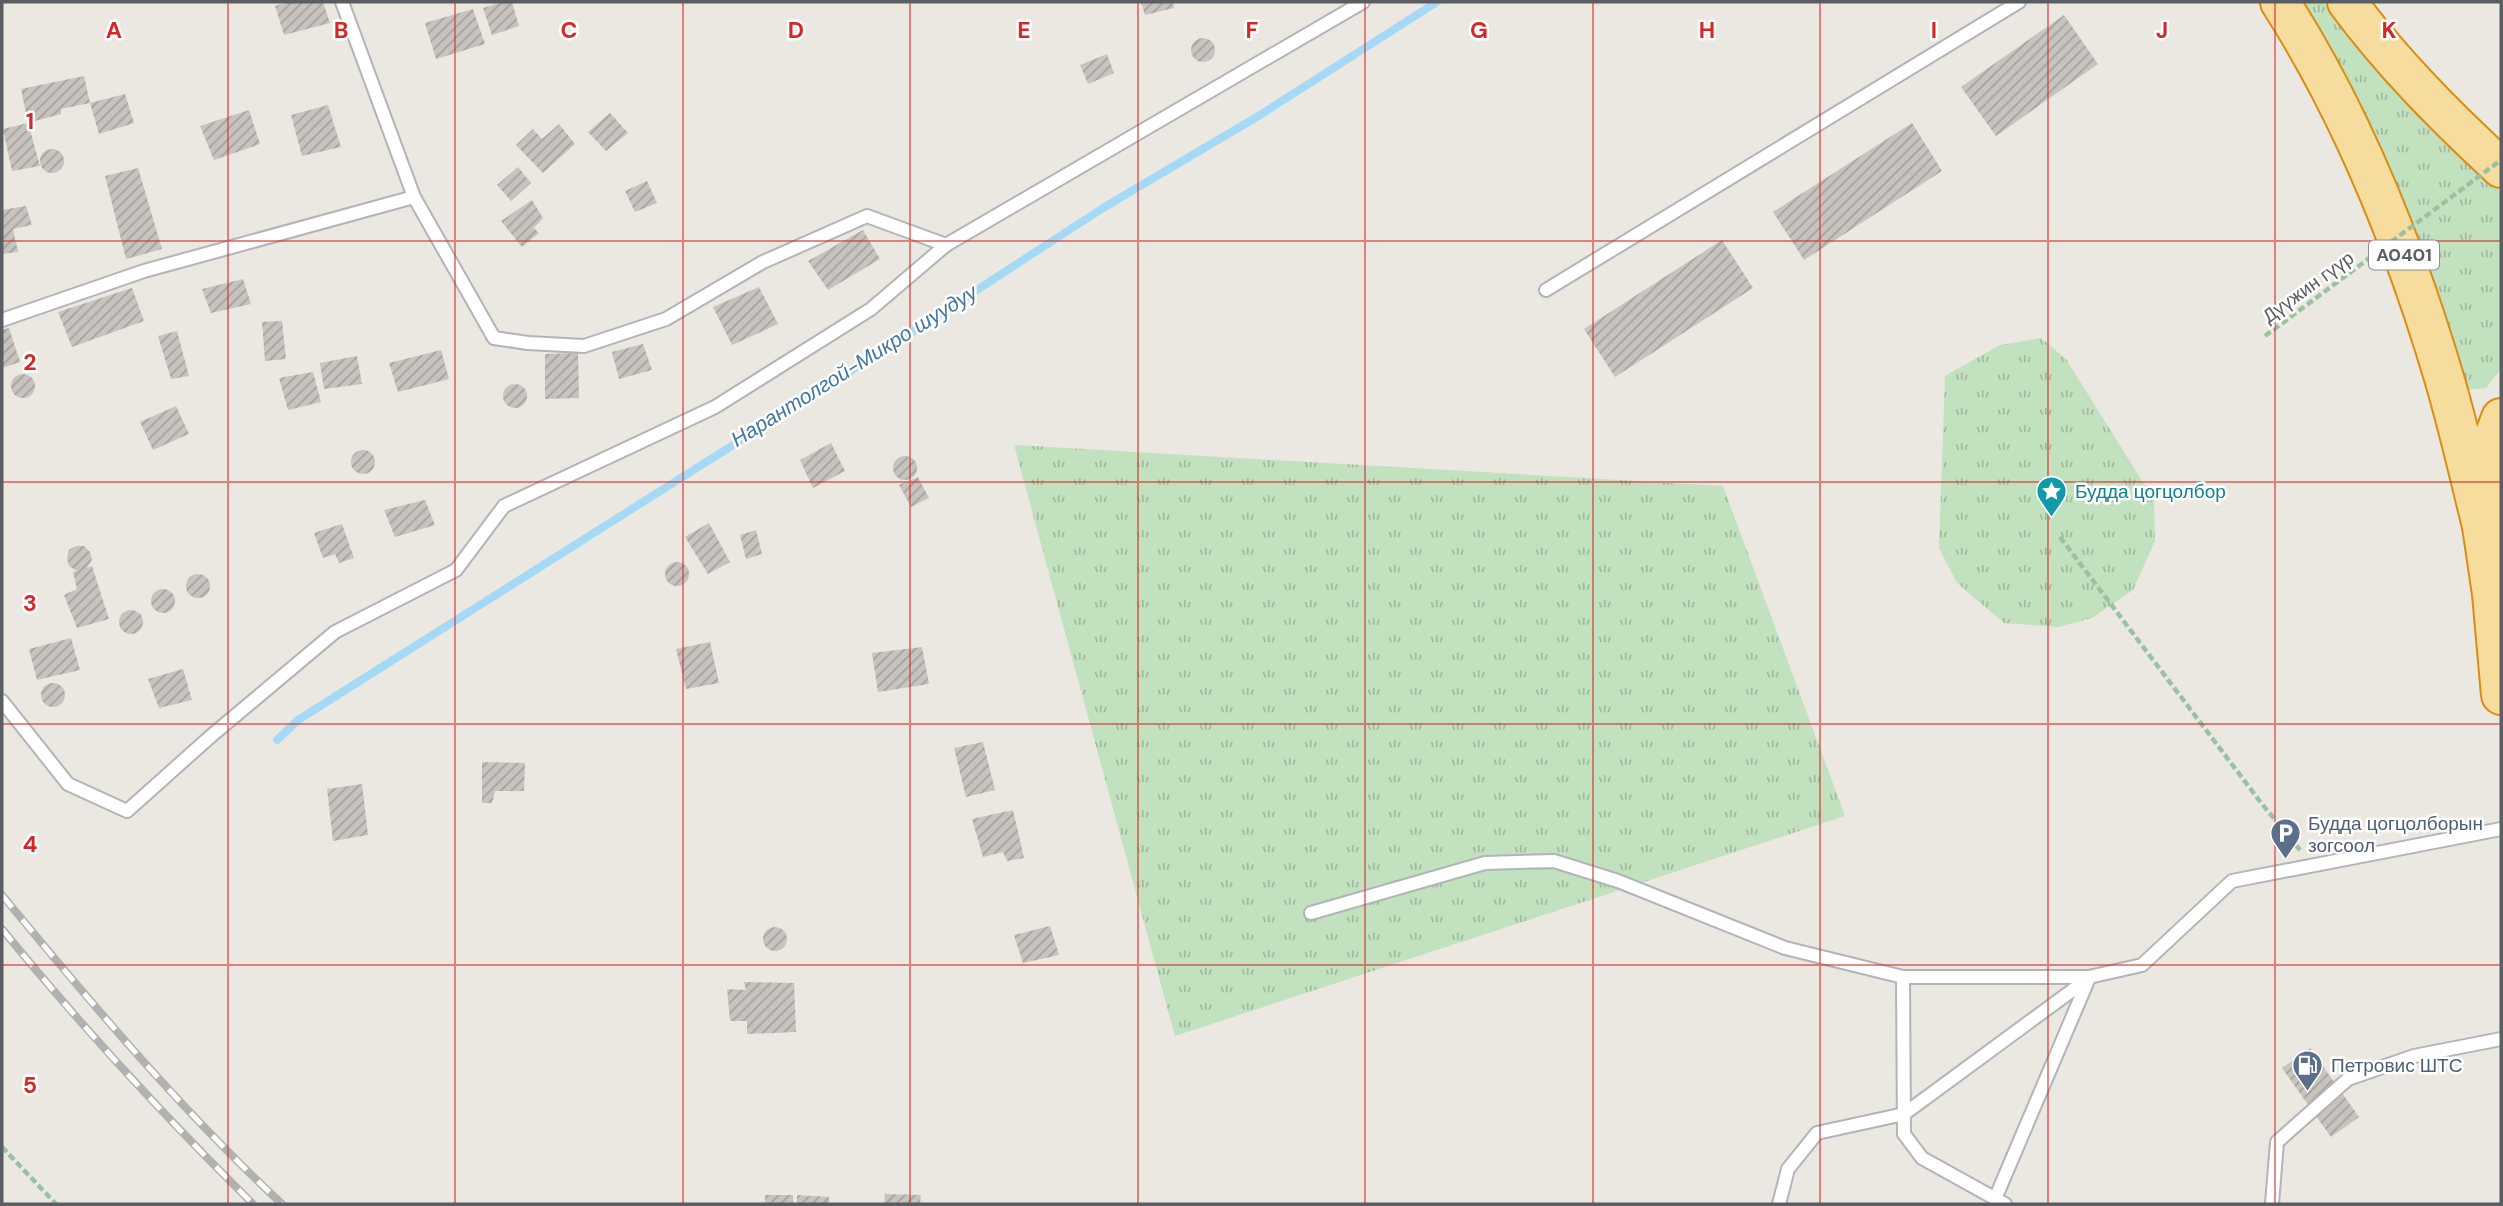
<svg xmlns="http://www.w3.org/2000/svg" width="2503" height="1206" font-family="'DM Sans',sans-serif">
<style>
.grass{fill:url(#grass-tufts)}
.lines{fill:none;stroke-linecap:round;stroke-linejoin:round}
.stream{stroke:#a5daf7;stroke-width:8}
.building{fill:url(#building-hatch)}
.service-casing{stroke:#b2b4b8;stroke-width:16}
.trunk-casing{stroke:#da8d13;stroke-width:42}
.path{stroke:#9ac2a2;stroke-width:4.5;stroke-dasharray:7 3.5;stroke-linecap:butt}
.service{stroke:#fff;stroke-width:12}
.trunk{stroke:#f6dc9d;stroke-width:38}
.rail-casing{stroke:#b0b1b1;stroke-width:8}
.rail{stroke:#fff;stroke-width:5;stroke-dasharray:16;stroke-linecap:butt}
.path-bridge{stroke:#9ac2a2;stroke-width:4.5;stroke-dasharray:7 3.5;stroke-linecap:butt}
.grid{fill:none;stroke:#d62828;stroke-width:2;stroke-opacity:0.55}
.labels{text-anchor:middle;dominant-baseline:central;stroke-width:5;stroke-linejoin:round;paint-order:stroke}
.shield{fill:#fff;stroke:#8c8e90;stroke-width:2}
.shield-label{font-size:18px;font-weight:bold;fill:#5a5d61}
.street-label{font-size:19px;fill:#5a5d61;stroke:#fff}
.culture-label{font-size:19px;fill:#0d838f;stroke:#fff;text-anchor:start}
.service-label{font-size:19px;fill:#4e5e75;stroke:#fff;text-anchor:start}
.water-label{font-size:21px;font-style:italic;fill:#42769f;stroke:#fff}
.grid-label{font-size:23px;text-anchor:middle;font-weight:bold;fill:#d62828;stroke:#fff;stroke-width:5;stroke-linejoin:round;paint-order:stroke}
</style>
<defs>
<pattern id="grass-tufts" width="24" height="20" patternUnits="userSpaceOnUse" patternTransform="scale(1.75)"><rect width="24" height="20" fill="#c2e1bf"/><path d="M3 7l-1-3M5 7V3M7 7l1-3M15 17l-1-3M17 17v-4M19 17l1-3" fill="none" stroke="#a1ba9f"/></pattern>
<pattern id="building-hatch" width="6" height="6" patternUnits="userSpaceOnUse" patternTransform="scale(1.75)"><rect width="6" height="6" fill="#c7c3be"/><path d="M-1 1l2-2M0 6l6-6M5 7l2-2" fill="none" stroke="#a5a29e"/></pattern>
</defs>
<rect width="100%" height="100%" fill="#ebe8e1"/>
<g class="grass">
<path d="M2297,2h26c55,66 110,136 178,190v177l-15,19 -22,2z"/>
<path d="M2041,338l25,21 88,141 1,41 -22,49 -41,28 -33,9 -55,-4 -47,-40 -18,-35 6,-172 55,-31z"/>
<path d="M1014,445l709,41 122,330 -670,220z"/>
</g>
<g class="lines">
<path class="stream" d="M277,740l21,-20 628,-397 177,-115 157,-93 177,-113"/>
</g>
<g class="building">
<path d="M289,2h34l7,21 -46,12 -9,-29z"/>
<path d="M503,2h9l7,24 -27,9 -9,-27z"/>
<path d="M1141,2h32l1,6 -29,7z"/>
<path d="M473,9l12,35 -49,15 -11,-36z"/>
<path d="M2064,15l34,49 -102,72 -35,-49z"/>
<circle cx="1203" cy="50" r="12"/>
<path d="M1107,54l7,19 -26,11 -8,-19z"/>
<path d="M84,76l6,27 35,-9 9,29 -35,11 -9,-31 -29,6v5l-33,9 -7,-34z"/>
<path d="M328,105l13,42 -39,9 -11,-41z"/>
<path d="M249,110l11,34 -46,16 -14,-34z"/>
<path d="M610,113l18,20 -22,18 -18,-19z"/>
<path d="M28,123l12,43 -28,5 -9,-42z"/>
<path d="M1912,123l30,48 -138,89 -31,-48z"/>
<path d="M559,124l16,20 -32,29 -27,-28 17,-16 9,10z"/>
<circle cx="52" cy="161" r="12"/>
<path d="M518,167l13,16 -20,18 -14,-16z"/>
<path d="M138,168l24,81 -36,10 -21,-83z"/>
<path d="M647,181l10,22 -22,9 -10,-21z"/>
<path d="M532,200l11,18 -9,10 5,5 -17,14 -21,-26z"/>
<path d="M26,206l6,19 -19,4 5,23 -16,2v-44z"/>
<path d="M863,230l17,29 -52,31 -20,-29z"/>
<path d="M1722,240l31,48 -138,89 -31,-48z"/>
<path d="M243,279l8,25 -40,9 -9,-24z"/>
<path d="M759,287l19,37 -46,21 -19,-38z"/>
<path d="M132,288l12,33 -72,26 -14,-35z"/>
<path d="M282,321l4,38 -21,2 -3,-39z"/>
<path d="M9,328l11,34 -18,6v-38z"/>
<path d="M177,331l12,45 -18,3 -13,-43z"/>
<path d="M643,344l9,26 -33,9 -7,-27z"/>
<path d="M441,350l8,29 -51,13 -9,-29z"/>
<path d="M578,353l1,45 -34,1v-45z"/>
<path d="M357,356l5,28 -38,5 -4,-26z"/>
<path d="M313,372l8,30 -33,8 -9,-32z"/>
<circle cx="23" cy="386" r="12"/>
<circle cx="515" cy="396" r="12"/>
<path d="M176,406l13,28 -36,16 -13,-28z"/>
<path d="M831,443l14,28 -32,17 -13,-28z"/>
<circle cx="363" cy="462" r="12"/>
<circle cx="905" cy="468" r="12"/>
<path d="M918,477l11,21 -18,9 -12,-22z"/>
<path d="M425,500l10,25 -40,12 -11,-27z"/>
<path d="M709,523l21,39 -22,12 -23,-37z"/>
<path d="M342,524l12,34 -15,5 -4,-9 -12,4 -9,-25z"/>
<path d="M756,530l6,24 -16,5 -6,-24z"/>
<path d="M76,546h8l6,6 2,8 -5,8 5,-2 17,53 -32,9 -13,-33 13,-6 -4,-17 4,-1 -8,-5 -2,-8 2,-8z"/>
<circle cx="677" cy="574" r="12"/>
<circle cx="198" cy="586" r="12"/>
<circle cx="163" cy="601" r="12"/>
<circle cx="131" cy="622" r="12"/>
<path d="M71,638l9,32 -43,10 -8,-31z"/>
<path d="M710,642l9,41 -33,6 -10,-40z"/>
<path d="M922,647l7,37 -51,8 -6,-39z"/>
<path d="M183,669l9,31 -33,8 -11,-29z"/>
<circle cx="53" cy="695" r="12"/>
<path d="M983,742l12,48 -29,7 -12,-49z"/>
<path d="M482,762l43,1 -1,28h-29l-3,12h-10z"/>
<path d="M362,784l6,51 -35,6 -6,-52z"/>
<path d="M1013,810l11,48 -17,3 -4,-9 -20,5 -11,-38z"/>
<path d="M1050,926l9,29 -36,8 -9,-28z"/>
<circle cx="775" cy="939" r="12"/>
<path d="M744,982l50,1 2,49 -49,2v-13h-17l-3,-32 19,1z"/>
<path d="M2310,1048l49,69 -28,20 -49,-69z"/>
<path d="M885,1194l36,1 -1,9h-36z"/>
<rect x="765" y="1195" width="28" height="9"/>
<path d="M797,1195l32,2v7h-32z"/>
</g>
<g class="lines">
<defs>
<g id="service">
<path d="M342,2l72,195 80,141 34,5 56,3 82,-27 97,-57 104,-46 79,29 417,-243"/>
<path d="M1546,290l473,-288"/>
<path d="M2,320l142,-49 270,-74"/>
<path d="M2,701l66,83 59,27 84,-75 124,-104 121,-62 48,-64 211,-99 156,-98 75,-64"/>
<path d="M1311,913l174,-50 69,-2 64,20 167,67 118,29h186l53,-12 90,-84 269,-52"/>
<path d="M1903,977l1,157 18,24 83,46"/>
<path d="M1779,1204l9,-35 29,-36 87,-19 185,-136"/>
<path d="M1997,1204l-2,-5 94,-221"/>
<path d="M2272,1204l5,-62 71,-63 66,-23 87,-17"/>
</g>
<g id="trunk">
<path d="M2280,2c75,117 126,247 165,379 14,48 25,97 37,145"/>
<path d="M2347,2c45,61 99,115 154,166"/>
<path d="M2501,418l-11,29 -8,79 10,68 9,101"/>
</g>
</defs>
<use href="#service" class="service-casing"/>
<use href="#trunk" class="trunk-casing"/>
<g class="path">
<path d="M2060,537l202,267 38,46"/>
<path d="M2,1147l54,57"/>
</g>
<use href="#service" class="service"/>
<use href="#trunk" class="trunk"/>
<defs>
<g id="rail">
<path d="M2,895c88,107 179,215 280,309"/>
<path d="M2,929c79,97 163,188 251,275"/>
</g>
</defs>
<use href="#rail" class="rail-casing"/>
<use href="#rail" class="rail"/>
<path class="path-bridge" d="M2265,336l236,-176"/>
</g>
<path class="grid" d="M228,2v1202M455,2v1202M683,2v1202M910,2v1202M1138,2v1202M1365,2v1202M1593,2v1202M1820,2v1202M2048,2v1202M2275,2v1202M2,241h2499M2,482h2499M2,724h2499M2,965h2499"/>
<defs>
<symbol id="sight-pin" viewBox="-11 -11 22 30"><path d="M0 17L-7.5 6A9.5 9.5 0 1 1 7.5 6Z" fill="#0f9aa8" stroke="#fff"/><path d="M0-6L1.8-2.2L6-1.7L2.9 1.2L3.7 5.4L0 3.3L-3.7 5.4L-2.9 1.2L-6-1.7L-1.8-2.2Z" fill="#fff"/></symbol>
<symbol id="parking-pin" viewBox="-11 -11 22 30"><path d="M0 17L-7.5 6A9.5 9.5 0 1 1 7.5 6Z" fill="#5c6f8a" stroke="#fff"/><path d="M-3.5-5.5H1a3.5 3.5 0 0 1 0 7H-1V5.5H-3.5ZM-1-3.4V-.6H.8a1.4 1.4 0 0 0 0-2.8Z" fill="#fff"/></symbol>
<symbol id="fuel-pin" viewBox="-11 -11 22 30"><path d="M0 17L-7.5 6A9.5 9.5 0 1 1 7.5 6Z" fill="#5c6f8a" stroke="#fff"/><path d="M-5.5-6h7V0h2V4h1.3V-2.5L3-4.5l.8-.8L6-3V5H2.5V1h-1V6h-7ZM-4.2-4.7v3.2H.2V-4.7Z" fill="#fff"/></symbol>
</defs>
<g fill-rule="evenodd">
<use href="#sight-pin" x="2034" y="474" width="35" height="47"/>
<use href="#parking-pin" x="2268" y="816" width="35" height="47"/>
<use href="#fuel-pin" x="2290" y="1048" width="35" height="47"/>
</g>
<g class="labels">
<rect class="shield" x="2369" y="240.5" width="70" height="29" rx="5"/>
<g class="shield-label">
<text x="2404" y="255">A0401</text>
</g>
<g class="street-label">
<text transform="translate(2308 287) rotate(-36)">Дүүжин гүүр</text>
</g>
<g class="culture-label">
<text x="2075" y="491">Будда цогцолбор</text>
</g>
<g class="service-label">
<text x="2308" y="823">Будда цогцолборын<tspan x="2308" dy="22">зогсоол</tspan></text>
<text x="2331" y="1065">Петровис ШТС</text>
</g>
<g class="water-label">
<text transform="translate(854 366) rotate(-32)">Нарантолгой-Микро шуудуу</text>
</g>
</g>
<g class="grid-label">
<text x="114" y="38">A</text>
<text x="341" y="38">B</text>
<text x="569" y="38">C</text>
<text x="796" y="38">D</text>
<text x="1024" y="38">E</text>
<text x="1252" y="38">F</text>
<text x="1479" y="38">G</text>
<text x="1707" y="38">H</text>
<text x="1934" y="38">I</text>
<text x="2162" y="38">J</text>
<text x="2389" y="38">K</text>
<text x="30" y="129">1</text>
<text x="30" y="370">2</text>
<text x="30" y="611">3</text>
<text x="30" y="852">4</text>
<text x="30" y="1093">5</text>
</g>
<rect width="2503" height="1206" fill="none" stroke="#5a5d61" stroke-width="7"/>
</svg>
